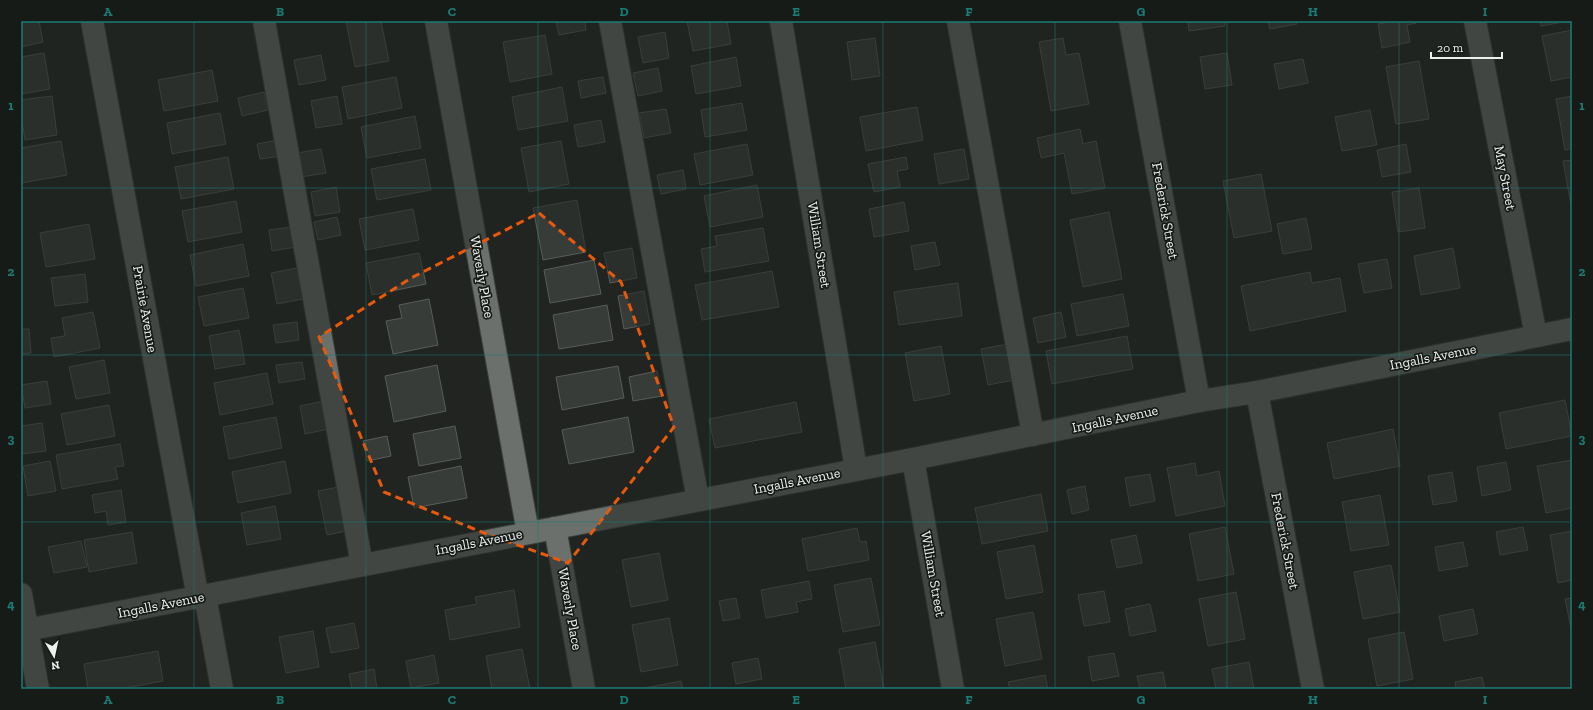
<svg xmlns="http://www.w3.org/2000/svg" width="1593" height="710" font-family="'Zilla Slab',serif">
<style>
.building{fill:#383c38;stroke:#595d5a}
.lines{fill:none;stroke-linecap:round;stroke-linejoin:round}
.minor-casing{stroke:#3c403d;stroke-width:24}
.minor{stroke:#6b706c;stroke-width:22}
.marked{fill:none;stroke:#e8590c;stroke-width:3;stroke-dasharray:8 5;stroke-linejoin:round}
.grid{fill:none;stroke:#1a7c74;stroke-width:1;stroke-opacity:0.55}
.labels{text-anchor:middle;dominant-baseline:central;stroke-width:3.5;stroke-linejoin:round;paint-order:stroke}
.street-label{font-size:14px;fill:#edf0ee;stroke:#171b18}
.neatline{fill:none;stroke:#1a7c74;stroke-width:1.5}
.grid-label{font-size:13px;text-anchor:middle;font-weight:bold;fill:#1a7c74}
</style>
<rect width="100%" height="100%" fill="#212421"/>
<g class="building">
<path d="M21,21h18l4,21 -22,5z"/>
<path d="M346,21h35l8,40 -34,6z"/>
<path d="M556,21h29l1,9 -27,5z"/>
<path d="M687,21h40l4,23 -38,7z"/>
<path d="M1188,21h36l1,5 -36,5z"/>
<path d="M1268,21h28l1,3 -27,5z"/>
<path d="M1384,21h32v2l-9,2 3,17 -28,6 -4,-24 7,-1z"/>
<path d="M1540,21h28l-27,5z"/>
<path d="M1572,30v47l-21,4 -9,-45z"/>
<path d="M665,32l4,26 -26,5 -5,-26z"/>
<path d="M545,35l7,39 -42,8 -7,-40z"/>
<path d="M875,38l5,38 -28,4 -5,-38z"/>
<path d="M1063,38l3,17 13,-2 10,51 -38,7 -12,-69z"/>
<path d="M44,53l6,36 -29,5v-37z"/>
<path d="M1227,53l5,32 -27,4 -5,-32z"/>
<path d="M321,55l5,25 -27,5 -5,-25z"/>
<path d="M736,57l5,29 -45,8 -5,-28z"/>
<path d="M1303,59l5,24 -29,6 -5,-25z"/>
<path d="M1419,61l10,58 -33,5 -10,-57z"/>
<path d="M658,68l4,23 -24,5 -5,-23z"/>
<path d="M212,70l6,31 -54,10 -6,-31z"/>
<path d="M396,77l6,31 -54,11 -6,-32z"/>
<path d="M603,77l3,16 -25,5 -3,-17z"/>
<path d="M562,87l6,34 -50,9 -6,-33z"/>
<path d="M264,92l4,18 -26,6 -4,-18z"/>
<path d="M52,96l5,39 -32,5 -2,-13 -2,1v-28z"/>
<path d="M337,96l5,28 -26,4 -5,-27z"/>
<path d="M1572,96v52l-7,2 -9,-51z"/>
<path d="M742,103l5,27 -42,7 -4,-27z"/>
<path d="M917,107l6,33 -57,11 -6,-34z"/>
<path d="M666,109l5,24 -27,5 -5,-25z"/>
<path d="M1370,110l7,35 -35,6 -7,-34z"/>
<path d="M220,113l6,31 -54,10 -5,-31z"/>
<path d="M415,116l6,32 -54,10 -6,-31z"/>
<path d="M601,120l4,22 -27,5 -4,-22z"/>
<path d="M1080,129l3,15 13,-3 9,47 -33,6 -8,-41 -23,5 -4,-20z"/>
<path d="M278,140l3,16 -21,3 -3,-15z"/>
<path d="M61,141l6,34 -46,8v-35z"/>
<path d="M561,141l8,43 -40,8 -8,-44z"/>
<path d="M747,144l6,31 -53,10 -6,-31z"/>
<path d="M1406,144l5,28 -29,5 -5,-27z"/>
<path d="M321,149l5,24 -25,4 -4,-24z"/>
<path d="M964,149l5,30 -30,5 -5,-30z"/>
<path d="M228,157l6,32 -53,10 -6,-32z"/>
<path d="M906,157l2,12 -11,2 3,16 -26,5 -6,-28z"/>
<path d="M425,159l6,31 -54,10 -6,-31z"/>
<path d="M1572,160v50l-9,-49z"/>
<path d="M683,170l3,19 -25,5 -4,-19z"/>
<path d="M1261,174l11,57 -38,7 -11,-57z"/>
<path d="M757,185l6,32 -53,10 -6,-31z"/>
<path d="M336,187l4,25 -25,4 -4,-24z"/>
<path d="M1419,188l6,40 -27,4 -6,-40z"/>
<path d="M577,200l9,52 -43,8 -10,-52z"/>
<path d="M236,201l6,31 -54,10 -6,-31z"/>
<path d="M904,202l5,29 -35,6 -5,-28z"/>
<path d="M413,209l6,31 -54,10 -6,-31z"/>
<path d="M1109,212l13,67 -39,8 -13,-67z"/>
<path d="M337,217l4,18 -23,5 -4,-18z"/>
<path d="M1306,218l6,31 -29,5 -6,-30z"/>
<path d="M89,224l6,35 -49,8 -6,-34z"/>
<path d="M292,227l4,20 -24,4 -3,-21z"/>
<path d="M763,228l6,33 -64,11 -4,-23 16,-3 -2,-10z"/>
<path d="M935,242l5,23 -25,5 -4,-24z"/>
<path d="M243,244l6,32 -53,10 -6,-31z"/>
<path d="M632,248l5,30 -27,5 -6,-30z"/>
<path d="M1453,248l7,40 -39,7 -7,-39z"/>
<path d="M419,253l7,31 -54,11 -6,-32z"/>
<path d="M1387,259l5,29 -28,5 -6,-29z"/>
<path d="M594,260l7,34 -51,9 -6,-33z"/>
<path d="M297,268l6,31 -26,5 -6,-31z"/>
<path d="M772,271l7,36 -77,13 -7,-35z"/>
<path d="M1310,272l2,11 28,-5 6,33 -96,20 -9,-45z"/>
<path d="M85,274l3,28 -33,4 -4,-28z"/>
<path d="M958,283l4,33 -63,9 -5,-33z"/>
<path d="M243,288l6,30 -45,8 -6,-29z"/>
<path d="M644,291l6,33 -26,5 -6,-33z"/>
<path d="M1123,294l6,32 -52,10 -6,-32z"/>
<path d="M429,299l9,46 -45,9 -7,-33 16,-3 -3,-13z"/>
<path d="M607,305l6,35 -54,9 -6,-34z"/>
<path d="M93,312l7,36 -46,9 -3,-19 14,-2 -3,-18z"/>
<path d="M1061,312l5,25 -28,6 -5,-25z"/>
<path d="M297,322l2,18 -23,3 -3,-18z"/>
<path d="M21,329h8l2,24 -10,1z"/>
<path d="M239,330l6,34 -30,5 -6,-33z"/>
<path d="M1127,336l6,33 -81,15 -6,-33z"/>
<path d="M1008,344l6,36 -26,5 -7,-36z"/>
<path d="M941,346l9,48 -36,7 -9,-48z"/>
<path d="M104,360l6,33 -34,6 -7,-32z"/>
<path d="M302,362l3,17 -26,4 -3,-18z"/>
<path d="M437,365l9,46 -52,11 -9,-46z"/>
<path d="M618,366l6,32 -62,12 -6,-33z"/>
<path d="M657,371l5,25 -29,5 -4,-24z"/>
<path d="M267,373l6,31 -53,11 -6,-32z"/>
<path d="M47,381l4,23 -26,4 -4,-23z"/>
<path d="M1565,400l7,36 -66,13 -7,-36z"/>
<path d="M324,401l5,28 -24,5 -5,-28z"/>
<path d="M796,402l6,30 -87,16 -6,-29z"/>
<path d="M109,405l6,31 -48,9 -6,-31z"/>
<path d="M276,417l6,31 -53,11 -6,-32z"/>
<path d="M628,417l6,35 -65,12 -7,-34z"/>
<path d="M42,423l4,28 -25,3v-28z"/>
<path d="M455,426l6,32 -42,8 -6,-32z"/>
<path d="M1393,429l7,37 -66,13 -7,-36z"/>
<path d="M387,436l4,20 -24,5 -4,-20z"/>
<path d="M120,444l4,22 -9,1 3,12 -56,10 -6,-34z"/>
<path d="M1572,460v48l-26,5 -9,-47z"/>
<path d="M50,461l6,30 -28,5 -5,-30z"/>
<path d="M285,461l6,32 -53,10 -6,-31z"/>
<path d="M1506,462l5,28 -29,6 -5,-29z"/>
<path d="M1195,463l2,13 22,-5 6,35 -49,10 -9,-48z"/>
<path d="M461,466l6,32 -53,10 -6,-31z"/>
<path d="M1452,472l5,29 -24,4 -5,-29z"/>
<path d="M1150,474l5,27 -25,5 -5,-28z"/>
<path d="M344,486l8,44 -25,5 -9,-44z"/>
<path d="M1085,486l4,24 -17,4 -5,-24z"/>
<path d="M121,490l5,32 -18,3 -2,-14 -11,2 -3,-18z"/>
<path d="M1041,494l7,37 -66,13 -7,-36z"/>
<path d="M1380,495l9,50 -38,6 -9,-49z"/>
<path d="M275,506l6,33 -34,6 -6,-32z"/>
<path d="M1225,527l9,47 -36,7 -9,-47z"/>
<path d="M1523,527l5,23 -28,5 -4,-23z"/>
<path d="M857,528l3,14 6,-1 3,19 -61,11 -6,-32z"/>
<path d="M1572,531v49l-14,3 -8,-48z"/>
<path d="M132,532l5,31 -48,9 -5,-32z"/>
<path d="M1136,535l6,28 -25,5 -6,-28z"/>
<path d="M81,541l6,26 -33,6 -6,-26z"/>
<path d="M1463,542l5,24 -29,5 -4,-24z"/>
<path d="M1034,545l9,47 -37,7 -9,-47z"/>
<path d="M659,553l9,47 -37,7 -9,-47z"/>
<path d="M1391,565l9,47 -37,7 -9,-47z"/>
<path d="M871,578l9,47 -37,7 -9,-47z"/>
<path d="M809,581l3,18 -16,3 2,10 -32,6 -5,-28z"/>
<path d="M514,590l6,37 -70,13 -5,-30 32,-6 -2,-7z"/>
<path d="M1104,591l6,31 -26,4 -6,-31z"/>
<path d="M1236,592l9,47 -37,7 -9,-47z"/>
<path d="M736,598l4,20 -17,3 -4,-20z"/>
<path d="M1572,598v35l-7,-34z"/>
<path d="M1150,604l6,27 -26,5 -5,-27z"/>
<path d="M1473,609l5,25 -34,7 -5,-25z"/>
<path d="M1033,612l9,47 -37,7 -9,-47z"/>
<path d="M669,618l9,47 -37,7 -9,-47z"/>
<path d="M354,623l5,25 -28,5 -5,-25z"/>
<path d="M313,631l6,36 -33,6 -7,-36z"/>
<path d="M1404,632l9,47 -36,7 -9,-47z"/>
<path d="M875,642l9,47h-38l-7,-40z"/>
<path d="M522,649l8,40h-38l-6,-33z"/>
<path d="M158,651l5,30 -43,8h-32l-4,-25z"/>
<path d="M1114,653l5,23 -27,5 -4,-24z"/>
<path d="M434,655l5,28 -28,5 -5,-27z"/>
<path d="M758,658l4,21 -26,5 -4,-21z"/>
<path d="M1249,662l5,27h-38l-4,-20z"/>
<path d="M374,669l3,20h-25l-3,-15z"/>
<path d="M1163,672l3,17h-26l-3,-13z"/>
<path d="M1045,675l3,14h-38l-2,-7z"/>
<path d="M1482,677l3,12h-29l-1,-7z"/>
<path d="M681,681l2,8h-38v-1z"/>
</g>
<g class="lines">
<defs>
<g id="minor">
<path d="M92,21l106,577"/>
<path d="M264,21l98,544"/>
<path d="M436,21l92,512"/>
<path d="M610,21l88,479"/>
<path d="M781,21l75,448"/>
<path d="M958,21l75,414"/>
<path d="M1130,21l69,380"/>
<path d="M1475,21l61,315"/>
<path d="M1257,392l56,297"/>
<path d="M913,459l40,230"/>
<path d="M555,528l29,161"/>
<path d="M21,594l17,95"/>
<path d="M205,596l17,93"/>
<path d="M21,631l892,-172 286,-58 58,-9 315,-63"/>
</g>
</defs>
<use href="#minor" class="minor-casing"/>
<use href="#minor" class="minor"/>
</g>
<path d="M0 0H1593V710H0ZM539,213l82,69 53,145 -106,136 -84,-30 -100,-41 -65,-155 92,-59z" fill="#212421" fill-opacity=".55" fill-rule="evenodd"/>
<path class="marked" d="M539,213l82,69 53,145 -106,136 -84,-30 -100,-41 -65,-155 92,-59z"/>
<path class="grid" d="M194,21v668M366,21v668M538,21v668M710,21v668M883,21v668M1055,21v668M1227,21v668M1399,21v668M21,188h1551M21,355h1551M21,522h1551"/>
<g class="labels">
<g class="street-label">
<text transform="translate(1505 178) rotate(79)">May Street</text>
<text transform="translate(1165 211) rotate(80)">Frederick Street</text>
<text transform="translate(819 245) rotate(81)">William Street</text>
<text transform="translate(482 277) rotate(80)">Waverly Place</text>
<text transform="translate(145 309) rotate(80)">Prairie Avenue</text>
<text transform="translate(1433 357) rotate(-11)">Ingalls Avenue</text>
<text transform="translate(1115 419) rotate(-12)">Ingalls Avenue</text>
<text transform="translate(797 481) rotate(-11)">Ingalls Avenue</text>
<text transform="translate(1285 541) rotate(79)">Frederick Street</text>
<text transform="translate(479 542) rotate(-11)">Ingalls Avenue</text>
<text transform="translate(933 574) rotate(80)">William Street</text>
<text transform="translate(161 605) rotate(-11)">Ingalls Avenue</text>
<text transform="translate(570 609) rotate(80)">Waverly Place</text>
</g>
</g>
<rect width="1593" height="710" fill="none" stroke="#171b18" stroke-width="44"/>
<g transform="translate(54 656) rotate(171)" stroke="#171b18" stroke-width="3" paint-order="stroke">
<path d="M0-3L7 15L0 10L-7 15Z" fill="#edf0ee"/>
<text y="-6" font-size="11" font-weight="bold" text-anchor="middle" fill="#edf0ee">N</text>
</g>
<path d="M1431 52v6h71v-6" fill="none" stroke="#edf0ee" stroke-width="2"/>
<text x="1437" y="52" font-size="12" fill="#edf0ee" stroke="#171b18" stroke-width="3" paint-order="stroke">20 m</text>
<rect x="22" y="22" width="1549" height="666" class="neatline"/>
<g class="grid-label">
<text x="108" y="16">A</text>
<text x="280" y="16">B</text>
<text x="452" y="16">C</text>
<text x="624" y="16">D</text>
<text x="796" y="16">E</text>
<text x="969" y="16">F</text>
<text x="1141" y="16">G</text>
<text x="1313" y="16">H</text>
<text x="1485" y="16">I</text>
<text x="11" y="110">1</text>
<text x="1582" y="110">1</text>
<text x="11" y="276">2</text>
<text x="1582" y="276">2</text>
<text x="11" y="443">3</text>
<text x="1582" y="443">3</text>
<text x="11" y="609">4</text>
<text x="1582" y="609">4</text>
<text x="108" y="704">A</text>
<text x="280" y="704">B</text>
<text x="452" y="704">C</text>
<text x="624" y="704">D</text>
<text x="796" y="704">E</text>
<text x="969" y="704">F</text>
<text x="1141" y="704">G</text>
<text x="1313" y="704">H</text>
<text x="1485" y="704">I</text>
</g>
</svg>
